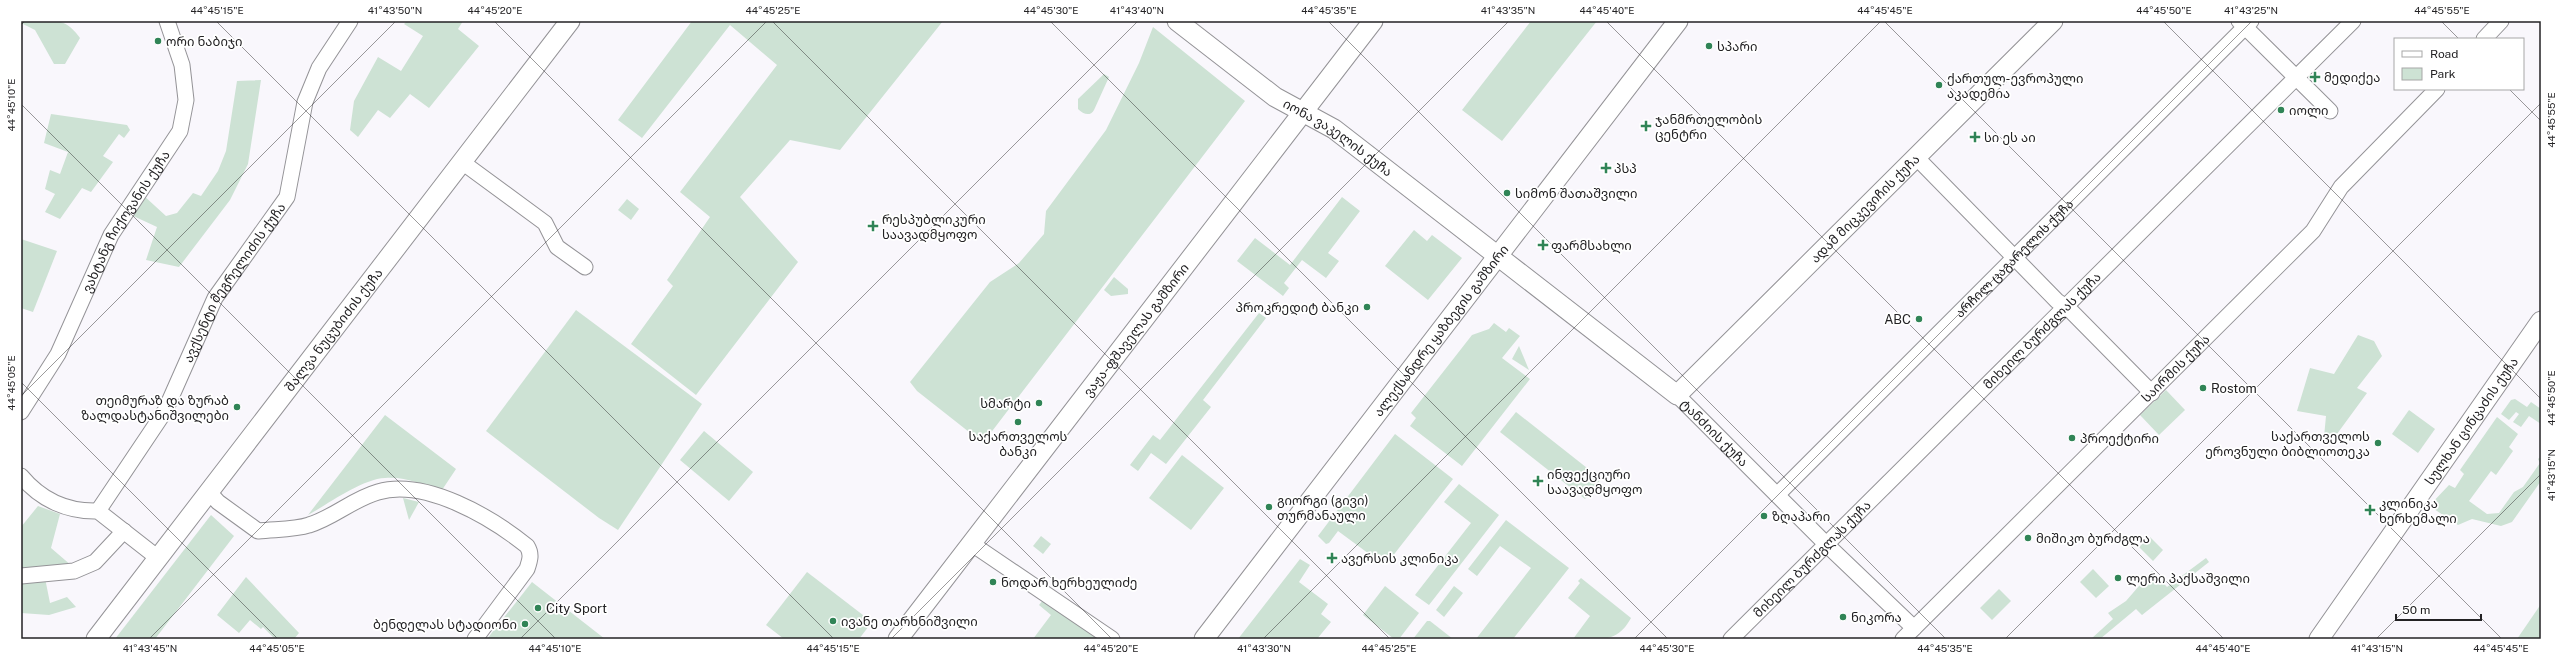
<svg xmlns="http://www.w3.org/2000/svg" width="2562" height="660" font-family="'Public Sans','Noto Sans Georgian',sans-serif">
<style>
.green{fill:#cde2d4}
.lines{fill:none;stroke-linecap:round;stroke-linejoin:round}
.minor-casing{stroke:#949397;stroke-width:17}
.major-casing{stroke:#949397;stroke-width:21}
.minor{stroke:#fff;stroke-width:15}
.major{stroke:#fff;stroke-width:19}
.ticks{fill:none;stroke:#232224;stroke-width:1;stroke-opacity:0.45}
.poi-dot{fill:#308456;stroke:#fff;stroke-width:1.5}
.labels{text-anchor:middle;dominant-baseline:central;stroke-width:3.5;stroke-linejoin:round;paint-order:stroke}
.poi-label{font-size:13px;fill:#232224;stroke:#fff;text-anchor:start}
.street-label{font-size:13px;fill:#232224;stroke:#fff}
.neatline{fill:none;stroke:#232224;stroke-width:1.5}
.ticks-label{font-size:10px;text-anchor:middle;fill:#232224}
</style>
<rect width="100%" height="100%" fill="#f9f7fc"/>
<g class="green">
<path d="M21,21c27,0 42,-7 59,17l-15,26h-11l-19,-34 -14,-7z"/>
<path d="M407,21h56l-5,8 21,17 -50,62 -19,-14 -20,24 -12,-8 -20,27 -8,-7 4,-29 24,-44 23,14 22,-35 -19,-12z"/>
<path d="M692,21h251l-103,129 -50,-10 -50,57 58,65 -102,133 -65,-51 42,-58 -6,-6 43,-63 -30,-25 97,-127 -47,-40 -88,113 -24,-18z"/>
<path d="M1531,21h66l-95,120 -40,-31z"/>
<path d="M1153,27l92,74 -262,342 -66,-52 -7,-9 80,-100 29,-19 25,-29 2,-23 60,-81 33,-67z"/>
<path d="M1104,74l5,3 -15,33c-4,7 -11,4 -16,-1v-10z"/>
<path d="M261,80l-13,84 -18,36 -51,67 -33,-7 11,-33 -28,-13 14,-19 23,21 11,-3 16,-20 8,3 17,-25 8,-20 11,-70z"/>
<path d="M51,114l76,11 3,5 -6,8 -5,-4 -16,22 10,6 -22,30 -9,-4 -22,31 -15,-7 10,-18 -10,-5 5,-19 10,4 8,-22 -24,-9z"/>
<path d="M1342,197l18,14 -32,42 11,8 -13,17 -24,-18 -18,23 5,5 -6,8 -46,-35 18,-23 35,27z"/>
<path d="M627,199l12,10 -8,11 -13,-10z"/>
<path d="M1414,230l13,11 5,-6 30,23 -34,42 -43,-34z"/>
<path d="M21,239l36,12 -24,61 -12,-4z"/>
<path d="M1114,277l14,12v5l-17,2 -7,-6z"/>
<path d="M576,310l126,94 -84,126 -19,-12 -113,-87z"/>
<path d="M1259,313l7,5 -63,82 8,7 -45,57 -15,-11 -13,18 -8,-6 23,-30 7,5z"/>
<path d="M1494,323l12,9 3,-4 11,8 -18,22 28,21 -68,87 -52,-40 6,-8 -5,-5 61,-78 17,-6z"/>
<path d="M2358,335l16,6 8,15 -25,32 10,5 -33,45 -10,-1 2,-21 -29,-5 13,-43 24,6z"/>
<path d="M1519,346l10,24 -17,-11z"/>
<path d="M2166,390l19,20 -26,25 -19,-20z"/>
<path d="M2515,399l12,8 4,-5 10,7v15l-12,-8 -8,11 -8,-5 6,-8 -3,-2 -7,8 -8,-6 10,-14z"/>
<path d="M2409,410l26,19 -17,24 -26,-19z"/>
<path d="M1516,412l85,67 -16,20 -85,-67z"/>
<path d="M385,415l71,54 -14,21c-18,-5 -38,-14 -57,-12 -23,1 -57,26 -77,37z"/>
<path d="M2497,417l21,17 -9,13 4,4 -17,24 -5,-4 -22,30 18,13 12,-1 15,-21 9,-5 17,-24 -2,-4 3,-3v25l-29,41 -11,4 -29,-7 -14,6 -24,-16 -3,-5 18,-19 6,3 9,-14 -4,-4z"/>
<path d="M704,431l49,41 -24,29 -49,-41z"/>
<path d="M1395,434l58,45 -65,83h-8l-42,-31 -9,12 -3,1 -8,-8z"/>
<path d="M1182,455l42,33 -33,42 -42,-32z"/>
<path d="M1459,484l40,31 -70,90 -14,-10 56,-72 -27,-21z"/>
<path d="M403,498l16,4 -10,18z"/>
<path d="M38,506l22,8 -9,34 21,18 -51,7v-46z"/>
<path d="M211,515l23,21 -79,103h-40z"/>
<path d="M1506,520l63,48 -56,71h-37l55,-71 -31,-22 -23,30 -9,-7z"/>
<path d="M1041,536l10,8 -8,10 -10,-8z"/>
<path d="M2150,537l13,13 -10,11 -14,-14z"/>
<path d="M2206,558l3,4 -67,53 -6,-6 -36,30h-9l22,-20 -5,-6 18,-12 26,-30 15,16z"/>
<path d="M1300,559l10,6 -11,17 29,22 -7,10 10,8 -14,17h-79z"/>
<path d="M2093,569l16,17 -13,12 -16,-16z"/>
<path d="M807,572l65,50 -13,17h-75l-18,-14z"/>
<path d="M246,577l53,56 -5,6h-19l-12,-12 -2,2 -11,-9 -11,13 -22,-18z"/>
<path d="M45,578l5,25 17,-6 9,10 -27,8 -28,-2v-33z"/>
<path d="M1581,578l50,40c-14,26 -32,21 -58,21l17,-23 -22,-18 12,-15 -2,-2z"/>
<path d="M532,582l73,57h-118z"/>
<path d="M1385,586l34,27 -20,26h-5l-31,-24z"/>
<path d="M1454,586l9,7 -19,24 -8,-7z"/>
<path d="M1999,589l12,12 -19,19 -12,-12z"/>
<path d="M1044,599l53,40h-64l18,-24 -12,-10z"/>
<path d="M2541,604v35h-24z"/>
<path d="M1427,621h3l23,18h-40z"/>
</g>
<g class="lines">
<defs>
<g id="minor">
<path d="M2239,21l91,90"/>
<path d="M2484,39l17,-18"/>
<path d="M1916,157l141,144 13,9 82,83"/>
<path d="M462,162l83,61 12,24 28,20"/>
<path id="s1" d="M1677,395l149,149 88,84"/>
<path id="s2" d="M21,412l37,-58 53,-119 69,-104 6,-31 -4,-35 -15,-44"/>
<path d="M21,476c20,24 47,36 77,35l60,47"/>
<path d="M209,492l9,10 40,29c16,-2 36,-1 51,-6 24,-7 44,-26 69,-33 47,-14 113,25 149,54 5,8 3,14 0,23l-52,70"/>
<path id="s3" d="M1777,495l474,-474"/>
<path id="s4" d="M98,511l67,-100 50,-113 72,-101 18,-95 14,-34 31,-47"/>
<path d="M972,544l140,95"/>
<path d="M21,576l53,-5 21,-9 29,-31"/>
<path id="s5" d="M1731,639l622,-618"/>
<path id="s6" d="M1903,639l410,-408 28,-44 96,-98"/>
</g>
<g id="major">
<path id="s7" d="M1177,21l98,76 59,32 343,266 376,-374"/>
<path id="s8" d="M96,639l474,-618"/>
<path id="s9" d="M898,639l475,-618"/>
<path id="s10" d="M1204,639l474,-618"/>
<path id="s11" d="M2319,639l222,-318"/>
</g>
</defs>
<use href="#minor" class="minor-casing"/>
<use href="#major" class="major-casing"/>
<use href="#minor" class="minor"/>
<use href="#major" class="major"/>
</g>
<path class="ticks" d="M216,21l618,618M494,21l618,618M772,21l618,618M1050,21l618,618M1328,21l618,618M1606,21l618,618M1884,21l618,618M2163,21l378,378M2441,21l18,18M21,25l4,-4M2509,89l32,32M21,104l535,535M21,382l257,257M21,396l375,-375M149,639l618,-618M520,639l618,-618M891,639l618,-618M1263,639l618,-618M1634,639l618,-618M2005,639l536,-536M2376,639l165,-165"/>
<g class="poi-dot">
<circle cx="158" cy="41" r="4"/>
<circle cx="1709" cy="46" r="4"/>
<path d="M2313 71h4v4h4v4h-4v4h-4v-4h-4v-4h4z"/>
<circle cx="1939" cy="85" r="4"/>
<circle cx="2281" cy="110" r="4"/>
<path d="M1644 120h4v4h4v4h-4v4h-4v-4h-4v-4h4z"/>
<path d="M1973 131h4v4h4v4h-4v4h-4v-4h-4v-4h4z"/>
<path d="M1604 162h4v4h4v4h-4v4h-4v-4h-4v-4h4z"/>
<circle cx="1507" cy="193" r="4"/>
<path d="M871 220h4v4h4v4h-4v4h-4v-4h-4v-4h4z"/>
<path d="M1541 239h4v4h4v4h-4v4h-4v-4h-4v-4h4z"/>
<circle cx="1367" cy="307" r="4"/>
<circle cx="1919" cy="319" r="4"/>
<circle cx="2203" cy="388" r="4"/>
<circle cx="1039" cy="403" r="4"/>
<circle cx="237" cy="407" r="4"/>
<circle cx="1018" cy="422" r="4"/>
<circle cx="2072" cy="438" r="4"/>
<circle cx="2378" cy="443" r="4"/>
<path d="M1536 475h4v4h4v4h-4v4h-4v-4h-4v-4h4z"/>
<circle cx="1269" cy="507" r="4"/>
<path d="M2368 504h4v4h4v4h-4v4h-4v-4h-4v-4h4z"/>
<circle cx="1764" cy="516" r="4"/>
<circle cx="2028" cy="538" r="4"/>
<path d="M1330 552h4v4h4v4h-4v4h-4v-4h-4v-4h4z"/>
<circle cx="2118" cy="578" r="4"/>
<circle cx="993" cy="582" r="4"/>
<circle cx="538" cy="608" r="4"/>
<circle cx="1843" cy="617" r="4"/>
<circle cx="833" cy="621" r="4"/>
<circle cx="525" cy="624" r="4"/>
</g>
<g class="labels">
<g class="poi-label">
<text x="166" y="41">ორი ნაბიჯი</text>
<text x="1717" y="46">სპარი</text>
<text x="2324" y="77">მედიქეა</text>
<text x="1947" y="78">ქართულ-ევროპული<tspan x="1947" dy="15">აკადემია</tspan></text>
<text x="2289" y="110">იოლი</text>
<text x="1655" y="119">ჯანმრთელობის<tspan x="1655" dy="15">ცენტრი</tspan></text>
<text x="1984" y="137">სი ეს აი</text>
<text x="1614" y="168">პსპ</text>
<text x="1515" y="193">სიმონ შათაშვილი</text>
<text x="882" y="219">რესპუბლიკური<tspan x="882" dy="15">საავადმყოფო</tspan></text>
<text x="1551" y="245">ფარმსახლი</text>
<text x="1359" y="307" text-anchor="end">პროკრედიტ ბანკი</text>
<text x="1911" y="319" text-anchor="end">ABC</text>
<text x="2211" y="388">Rostom</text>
<text x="229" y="400" text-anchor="end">თეიმურაზ და ზურაბ<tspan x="229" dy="15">ზალდასტანიშვილები</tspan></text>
<text x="1031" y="403" text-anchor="end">სმარტი</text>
<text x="1018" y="436" text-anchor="middle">საქართველოს<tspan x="1018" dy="15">ბანკი</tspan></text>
<text x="2370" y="436" text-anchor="end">საქართველოს<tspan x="2370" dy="15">ეროვნული ბიბლიოთეკა</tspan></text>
<text x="2080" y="438">პროექტირი</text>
<text x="1547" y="474">ინფექციური<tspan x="1547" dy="15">საავადმყოფო</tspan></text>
<text x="1277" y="500">გიორგი (გივი)<tspan x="1277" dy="15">თურმანაული</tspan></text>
<text x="2379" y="503">კლინიკა<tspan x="2379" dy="15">ხერხემალი</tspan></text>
<text x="1772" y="516">ზღაპარი</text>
<text x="2036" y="538">მიშიკო ბურძგლა</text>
<text x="1341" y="558">ავერსის კლინიკა</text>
<text x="2126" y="578">ლერი პაქსაშვილი</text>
<text x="1001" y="582">ნოდარ ხერხეულიძე</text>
<text x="546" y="608">City Sport</text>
<text x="1851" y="617">ნიკორა</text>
<text x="841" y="621">ივანე თარხნიშვილი</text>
<text x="517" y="624" text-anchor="end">ბენდელას სტადიონი</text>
</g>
<g class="street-label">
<text stroke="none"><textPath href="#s7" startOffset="199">იონა ვაკელის ქუჩა</textPath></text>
<text stroke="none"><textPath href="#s7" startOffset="890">ადამ მიცკევიჩის ქუჩა</textPath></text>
<text stroke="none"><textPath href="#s2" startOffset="218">ვახტანგ ჩიქოვანის ქუჩა</textPath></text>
<text stroke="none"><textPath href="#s3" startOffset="335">არჩილ ცაგარელის ქუჩა</textPath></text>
<text stroke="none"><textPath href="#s4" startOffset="267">ავქსენტი მეგრელიძის ქუჩა</textPath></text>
<text stroke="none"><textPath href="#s5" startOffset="438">მიხეილ ბურძგლას ქუჩა</textPath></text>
<text stroke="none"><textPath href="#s8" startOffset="390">შალვა ნუცუბიძის ქუჩა</textPath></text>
<text stroke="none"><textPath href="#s9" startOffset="390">ვაჟა-ფშაველას გამზირი</textPath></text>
<text stroke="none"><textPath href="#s10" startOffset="389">ალექსანდრე ყაზბეგის გამზირი</textPath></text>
<text stroke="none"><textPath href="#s6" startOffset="384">საირმის ქუჩა</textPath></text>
<text stroke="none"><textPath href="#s11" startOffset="266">სულხან ცინცაძის ქუჩა</textPath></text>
<text stroke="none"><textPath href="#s1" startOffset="53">ტანძიის ქუჩა</textPath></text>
<text stroke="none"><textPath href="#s5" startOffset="114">მიხეილ ბურძგლას ქუჩა</textPath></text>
</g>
</g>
<rect width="2562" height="660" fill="none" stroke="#ffffff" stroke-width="44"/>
<rect x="2394" y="38" width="130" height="52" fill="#ffffff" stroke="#a7a7a7"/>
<rect x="2402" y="51" width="20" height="6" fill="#ffffff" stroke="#a7a7a7"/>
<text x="2430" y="58" font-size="12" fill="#232224">Road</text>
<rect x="2402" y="68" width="20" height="12" fill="#cde2d4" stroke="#a7a7a7"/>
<text x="2430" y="78" font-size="12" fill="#232224">Park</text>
<path d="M2396 614v6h85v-6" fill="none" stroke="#232224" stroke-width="2"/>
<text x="2402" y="614" font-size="12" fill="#232224" stroke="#ffffff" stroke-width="3" paint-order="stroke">50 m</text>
<rect x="22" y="22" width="2518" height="616" class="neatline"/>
<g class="ticks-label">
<text x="217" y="14">44°45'15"E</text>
<text x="395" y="14">41°43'50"N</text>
<text x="495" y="14">44°45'20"E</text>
<text x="773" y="14">44°45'25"E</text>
<text x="1051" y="14">44°45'30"E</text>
<text x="1137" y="14">41°43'40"N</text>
<text x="1329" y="14">44°45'35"E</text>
<text x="1508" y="14">41°43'35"N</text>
<text x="1607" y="14">44°45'40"E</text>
<text x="1885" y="14">44°45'45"E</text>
<text x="2164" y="14">44°45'50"E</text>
<text x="2251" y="14">41°43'25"N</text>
<text x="2442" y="14">44°45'55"E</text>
<text transform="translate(11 105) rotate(-90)" y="4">44°45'10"E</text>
<text transform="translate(2551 120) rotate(-90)" y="4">44°45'55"E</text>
<text transform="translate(11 383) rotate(-90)" y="4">44°45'05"E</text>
<text transform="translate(2551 398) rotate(-90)" y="4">44°45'50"E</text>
<text transform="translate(2551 475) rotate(-90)" y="4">41°43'15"N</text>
<text x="150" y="652">41°43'45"N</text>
<text x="277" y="652">44°45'05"E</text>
<text x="555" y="652">44°45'10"E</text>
<text x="833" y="652">44°45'15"E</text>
<text x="1111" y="652">44°45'20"E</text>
<text x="1264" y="652">41°43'30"N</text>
<text x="1389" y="652">44°45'25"E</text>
<text x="1667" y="652">44°45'30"E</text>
<text x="1945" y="652">44°45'35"E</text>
<text x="2223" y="652">44°45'40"E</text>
<text x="2377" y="652">41°43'15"N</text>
<text x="2501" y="652">44°45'45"E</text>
</g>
</svg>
